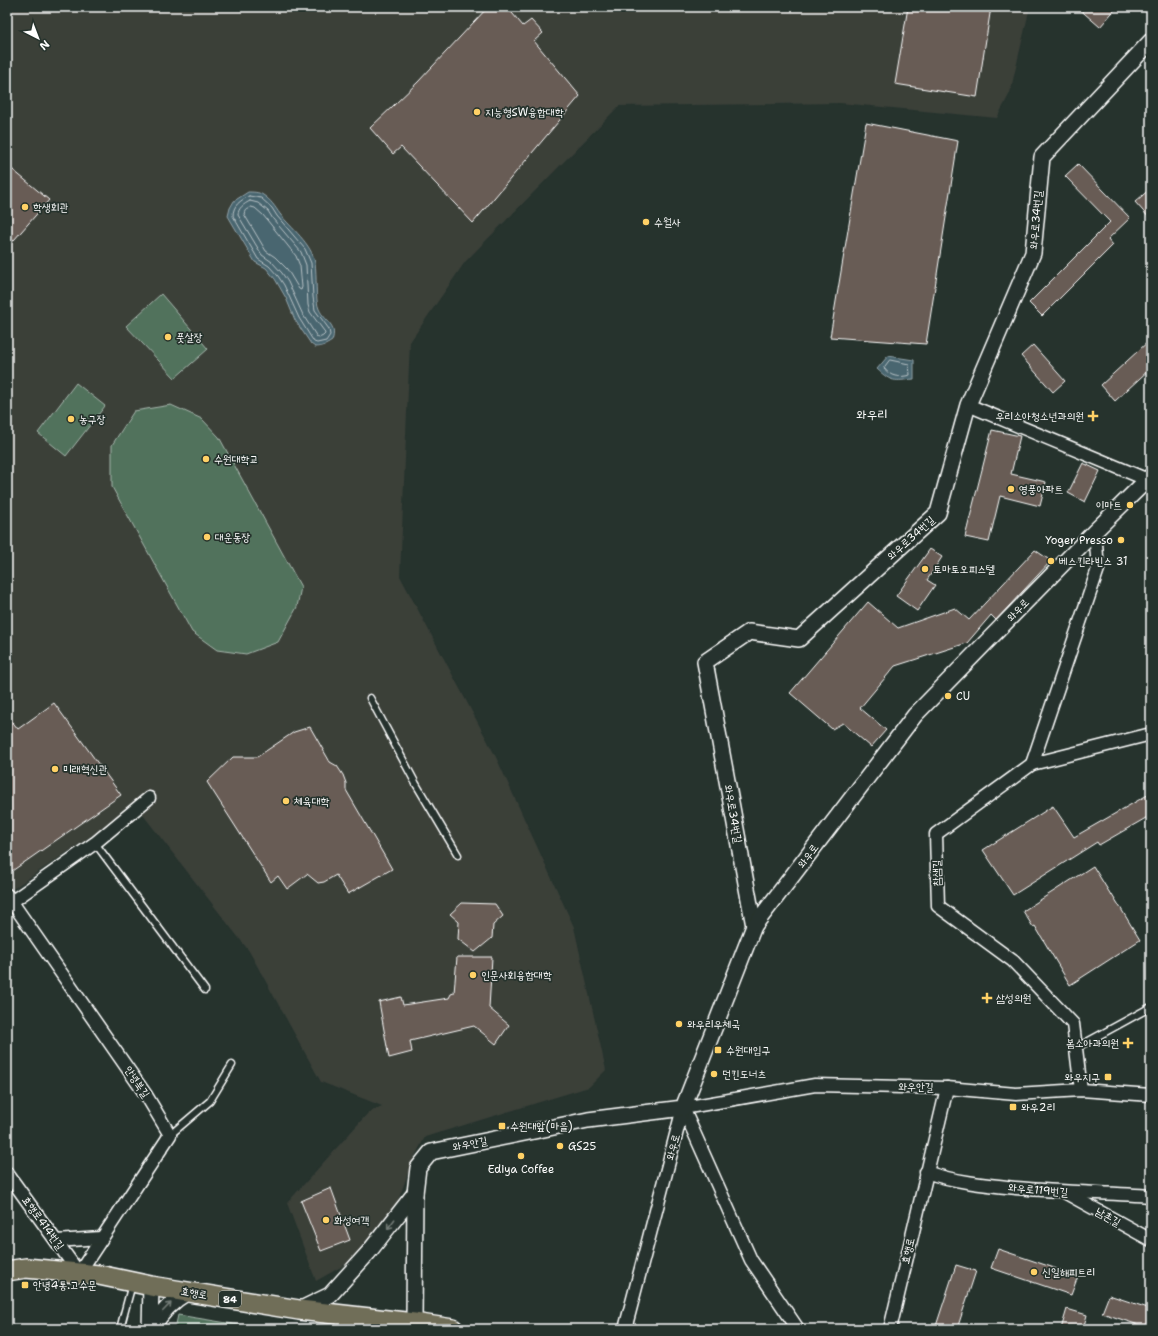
<svg xmlns="http://www.w3.org/2000/svg" width="1158" height="1336" font-family="'Shantell Sans','Poor Story',sans-serif">
<style>
.built{fill:#3a3f39}
.green{fill:#51725c;stroke:#a8b8ae}
.water{fill:#4a6670;stroke:#92a3a9}
.lines{fill:none;stroke-linecap:round;stroke-linejoin:round}
.shore{stroke:#b7c2c6;stroke-width:1}
.building{fill:#685c54;stroke:#fff}
.service-casing{stroke:#fff;stroke-width:9}
.minor-casing{stroke:#fff;stroke-width:15}
.tertiary-casing{stroke:#fff;stroke-width:18}
.primary-casing{stroke:#fff;stroke-width:22}
.service{stroke:#26332d;stroke-width:6}
.minor{stroke:#26332d;stroke-width:12}
.tertiary{stroke:#26332d;stroke-width:15}
.primary{stroke:#706e59;stroke-width:19}
.oneway{stroke:#727a76}
.poi-dot{fill:#ffd166;stroke:#26332d;stroke-width:1.5}
.labels{text-anchor:middle;dominant-baseline:central;stroke-width:3.5;stroke-linejoin:round;paint-order:stroke}
.shield{fill:#26332d;stroke:#bec2c0;stroke-width:1}
.shield-label{font-size:10px;font-weight:bold;fill:#fff}
.poi-label{font-size:11px;fill:#fff;stroke:#26332d;text-anchor:start}
.street-label{font-size:11px;fill:#fff;stroke:#26332d}
.quarter-label{font-size:13px;fill:#fff;stroke:#26332d}
</style>
<rect width="100%" height="100%" fill="#26332d"/>
<filter id="ink" filterUnits="userSpaceOnUse"><feTurbulence type="fractalNoise" baseFrequency=".025" numOctaves="2"/><feDisplacementMap in="SourceGraphic" scale="8" xChannelSelector="R" yChannelSelector="G"/><feConvolveMatrix kernelMatrix="1 2 1 2 8 2 1 2 1" color-interpolation-filters="sRGB"/></filter>
<g filter="url(#ink)">
<path class="built" d="M7,7h1023l-20,86 -13,25 -157,-15 -221,3 -154,156 -55,80 -10,234 95,179 79,172 32,143 -17,17 -164,50 -12,23 -18,49 -47,54 -32,18 -29,-78 81,-90 14,-7 -61,-24 -72,-131 -113,-145 -126,85 -3,-4z"/>
<g class="green">
<path d="M161,294l47,55 -33,29 -49,-52z"/>
<path d="M76,383l29,23 -39,50 -28,-23z"/>
<path d="M171,405l31,14 17,18 82,150 -4,20 -19,35 -32,12 -29,-4 -25,-18 -80,-145v-42l22,-34z"/>
<path d="M178,1315l86,14h-89z"/>
</g>
<g class="water">
<path d="M248,192c5,0 11,0 15,3 8,5 12,12 17,19 11,14 32,30 35,49 2,11 0,38 4,46 6,13 19,15 13,32 -6,4 -10,6 -17,6l-4,-3 -16,-24 -9,-22 -11,-19 -9,-11 -11,-6 -27,-46 2,-8 4,-7z"/>
<path d="M888,356l26,4v19c-20,2 -22,4 -37,-10z"/>
</g>
<g class="lines">
<g class="shore">
<path d="M249,196l12,2 11,10 5,8 28,33 6,14 2,34 2,13 14,19 1,6 -4,6 -9,2 -3,-1 -15,-24 -15,-33 -6,-9 -9,-10 -11,-7 -25,-43c0,-11 7,-15 16,-20z"/>
<path d="M250,201l8,2 10,8 5,8 28,33 5,13 2,40 2,7 14,19 1,3 -2,2 -4,2 -2,-1 -14,-22 -15,-33 -6,-9 -10,-11 -10,-7 -24,-40c0,-7 6,-11 12,-14z"/>
<path d="M251,207l4,1 8,7 33,41 4,10 2,21 -1,3 -2,-1 -12,-20 -12,-12 -9,-6 -22,-37 1,-3z"/>
<path d="M890,360l19,4 1,11c-11,3 -20,2 -26,-7z"/>
</g>
</g>
<g class="building">
<path d="M488,7h19l16,19 8,-6 12,13 -9,8 46,55 -107,127 -72,-76 -8,7 -23,-26 48,-46z"/>
<path d="M908,7h83l-14,90 -82,-13z"/>
<path d="M1077,7h40l-17,20z"/>
<path d="M866,123l92,18 -32,203 -96,-7z"/>
<path d="M1078,164l52,54 -22,21 5,6 -71,71 -13,-13 81,-81 -45,-46z"/>
<path d="M7,165l42,35 -42,48z"/>
<path d="M1151,188v32l-16,-18z"/>
<path d="M1151,339v29l-36,33 -14,-16z"/>
<path d="M1033,345l32,36 -12,11 -32,-36z"/>
<path d="M992,430l28,6 -9,38 35,8 -6,24 -40,-10 -11,46 -24,-5z"/>
<path d="M1083,463l17,8 -15,31 -17,-9z"/>
<path d="M930,549l12,8 -15,23 8,5 -18,26 -21,-15z"/>
<path d="M1035,550l16,11 -55,59 -5,-5 -24,28 -72,23 -35,42 26,22 -15,17 -28,-24 -11,6 -42,-36 78,-91 30,26 57,-20 14,12z"/>
<path d="M54,703l67,92 -109,76 -5,-7v-149l11,14z"/>
<path d="M310,727l20,35 7,4 6,9 3,8v7l46,79 -44,25 -12,-19 -12,7 -6,1 -11,-9 -20,15 -9,-13 -7,6 -64,-100 26,-25h24l37,-25z"/>
<path d="M1151,793v22l-52,30 -2,-3 -84,53 -30,-45 70,-44 21,31z"/>
<path d="M1093,866l18,29 1,-1 28,46 -70,45 -35,-59 -2,1 -10,-16z"/>
<path d="M462,903l33,1 8,12 -10,9 -1,13 -17,14 -17,-13 1,-17 -9,-8z"/>
<path d="M457,957h35l-3,51 20,17 -13,19 -22,-18 -64,15 2,11 -23,6 -10,-56 22,-5 2,8 46,-7 2,-4 3,-1z"/>
<path d="M331,1188l19,52 -29,11 -20,-50z"/>
<path d="M998,1249l80,27 -7,19 -80,-27z"/>
<path d="M956,1265l20,6 -19,58h-22z"/>
<path d="M1109,1295l42,14v20l-49,-16z"/>
<path d="M1067,1309l20,6 -4,14h-22z"/>
</g>
<g class="lines">
<defs>
<g id="service">
<path d="M370,698l46,86 42,71"/>
<path d="M95,843l110,147"/>
<path d="M1076,1048l75,-41"/>
<path d="M170,1135l40,-34 22,-36"/>
<path d="M120,1329l12,-45"/>
<path d="M342,1329l2,-12"/>
</g>
<g id="minor">
<path d="M968,405l180,75 3,3"/>
<path d="M1032,764l66,-195 -3,-38"/>
<path d="M7,895l139,200 24,40 -91,138 -72,-100"/>
<path d="M7,905l88,-62 54,-45"/>
<path d="M1081,1090l-8,-66 -60,-63 -75,-55 -2,-72 96,-70 119,-30"/>
<path d="M683,1108l132,-23 132,3 69,6 65,-4 70,5"/>
<path d="M683,1108l68,152 47,69"/>
<path d="M926,1172c29,10 60,13 90,16 45,4 90,5 135,8"/>
<path d="M1066,1193l85,47"/>
<path d="M56,1241l45,-3"/>
<path d="M625,1329l58,-221"/>
<path d="M890,1329l57,-241"/>
</g>
<g id="tertiary">
<path d="M754,926l-49,-264 44,-30 50,7 139,-126 30,-108 65,-152 9,-96 109,-116"/>
<path d="M299,1310l31,-15 38,-42 47,-60"/>
<path d="M414,1323l1,-130 3,-25 13,-16 157,-32 95,-12 71,-182 161,-211 180,-184 56,-55"/>
<path d="M150,1329l1,-43"/>
<path d="M152,1329c9,-17 20,-28 36,-37"/>
</g>
<path id="primary" d="M7,1271l19,-3 73,7 52,11 148,24 115,13 39,6"/>
</defs>
<use href="#service" class="service-casing"/>
<use href="#minor" class="minor-casing"/>
<use href="#tertiary" class="tertiary-casing"/>
<use href="#primary" class="primary-casing"/>
<use href="#service" class="service"/>
<use href="#minor" class="minor"/>
<use href="#tertiary" class="tertiary"/>
<use href="#primary" class="primary"/>
</g>
<defs><path id="oneway-shaft" d="M-6 0H5M1.5-3L5.5 0L1.5 3" fill="none" stroke-width="1.6" stroke-linecap="round" stroke-linejoin="round"/></defs>
<g class="oneway">
<use href="#oneway-shaft" transform="translate(391 1224) rotate(127)"/>
<use href="#oneway-shaft" transform="translate(167 1307) rotate(-46)"/>
</g>
</g>
<g class="poi-dot">
<circle cx="477" cy="112" r="4"/>
<circle cx="25" cy="207" r="4"/>
<circle cx="646" cy="222" r="4"/>
<circle cx="168" cy="337" r="4"/>
<path d="M1091 410h4v4h4v4h-4v4h-4v-4h-4v-4h4z"/>
<circle cx="71" cy="419" r="4"/>
<circle cx="206" cy="459" r="4"/>
<circle cx="1011" cy="489" r="4"/>
<circle cx="1130" cy="505" r="4"/>
<circle cx="207" cy="537" r="4"/>
<circle cx="1121" cy="540" r="4"/>
<circle cx="1051" cy="561" r="4"/>
<circle cx="925" cy="569" r="4"/>
<circle cx="948" cy="696" r="4"/>
<circle cx="55" cy="769" r="4"/>
<circle cx="286" cy="801" r="4"/>
<circle cx="473" cy="975" r="4"/>
<path d="M985 992h4v4h4v4h-4v4h-4v-4h-4v-4h4z"/>
<circle cx="679" cy="1024" r="4"/>
<path d="M1126 1037h4v4h4v4h-4v4h-4v-4h-4v-4h4z"/>
<rect x="714" y="1046" width="8" height="8" rx="2"/>
<circle cx="714" cy="1074" r="4"/>
<rect x="1104" y="1073" width="8" height="8" rx="2"/>
<rect x="1009" y="1103" width="8" height="8" rx="2"/>
<rect x="498" y="1122" width="8" height="8" rx="2"/>
<circle cx="560" cy="1146" r="4"/>
<circle cx="521" cy="1156" r="4"/>
<circle cx="326" cy="1220" r="4"/>
<circle cx="1034" cy="1272" r="4"/>
<rect x="21" y="1281" width="8" height="8" rx="2"/>
</g>
<g class="labels">
<rect class="shield" x="219" y="1291" width="22" height="16" rx="3"/>
<g class="shield-label">
<text x="230" y="1299">84</text>
</g>
<g class="poi-label">
<text x="485" y="112">지능형SW융합대학</text>
<text x="33" y="207">학생회관</text>
<text x="654" y="222">수월사</text>
<text x="176" y="337">풋살장</text>
<text x="1084" y="416" text-anchor="end">우리소아청소년과의원</text>
<text x="79" y="419">농구장</text>
<text x="214" y="459">수원대학교</text>
<text x="1019" y="489">영풍아파트</text>
<text x="1122" y="505" text-anchor="end">이마트</text>
<text x="215" y="537">대운동장</text>
<text x="1113" y="540" text-anchor="end">Yoger Presso</text>
<text x="1059" y="561">베스킨라빈스 31</text>
<text x="933" y="569">토마토오피스텔</text>
<text x="956" y="696">CU</text>
<text x="63" y="769">미래혁신관</text>
<text x="294" y="801">체육대학</text>
<text x="481" y="975">인문사회융합대학</text>
<text x="996" y="998">삼성의원</text>
<text x="687" y="1024">와우리우체국</text>
<text x="1119" y="1043" text-anchor="end">봄소아과의원</text>
<text x="726" y="1050">수원대입구</text>
<text x="722" y="1074">던킨도너츠</text>
<text x="1100" y="1077" text-anchor="end">와우지구</text>
<text x="1021" y="1107">와우2리</text>
<text x="510" y="1126">수원대앞(마을)</text>
<text x="568" y="1146">GS25</text>
<text x="521" y="1169" text-anchor="middle">Ediya Coffee</text>
<text x="334" y="1220">화성여객</text>
<text x="1042" y="1272">신일해피트리</text>
<text x="33" y="1285">안녕4통.고수문</text>
</g>
<g class="street-label">
<text transform="translate(1036 220) rotate(-85)">와우로34번길</text>
<text transform="translate(911 538) rotate(-42)">와우로34번길</text>
<text transform="translate(1018 610) rotate(-46)">와우로</text>
<text transform="translate(733 814) rotate(80)">와우로34번길</text>
<text transform="translate(808 856) rotate(-53)">와우로</text>
<text transform="translate(937 873) rotate(-91)">참샘길</text>
<text transform="translate(137 1082) rotate(56)">안녕북길</text>
<text transform="translate(916 1087) rotate(1)">와우안길</text>
<text transform="translate(470 1144) rotate(-11)">와우안길</text>
<text transform="translate(673 1147) rotate(-75)">와우로</text>
<text transform="translate(1038 1190) rotate(5)">와우로119번길</text>
<text transform="translate(1108 1217) rotate(29)">남촌길</text>
<text transform="translate(43 1223) rotate(54)">효행로414번길</text>
<text transform="translate(908 1251) rotate(-77)">효행로</text>
<text transform="translate(194 1293) rotate(10)">효행로</text>
</g>
<g class="quarter-label">
<text x="872" y="414">와우리</text>
</g>
</g>
<rect width="1158" height="1336" fill="none" stroke="#26332d" stroke-width="24"/>
<rect x="12" y="12" width="1134" height="1312" fill="none" stroke="#fff" stroke-width="1.5" filter="url(#ink)"/>
<g transform="translate(38 38) rotate(138)" stroke="#26332d" stroke-width="3" paint-order="stroke">
<path d="M0-3L7 15L0 10L-7 15Z" fill="#ffffff"/>
<text y="-6" font-size="11" font-weight="bold" text-anchor="middle" fill="#ffffff">N</text>
</g>
</svg>
